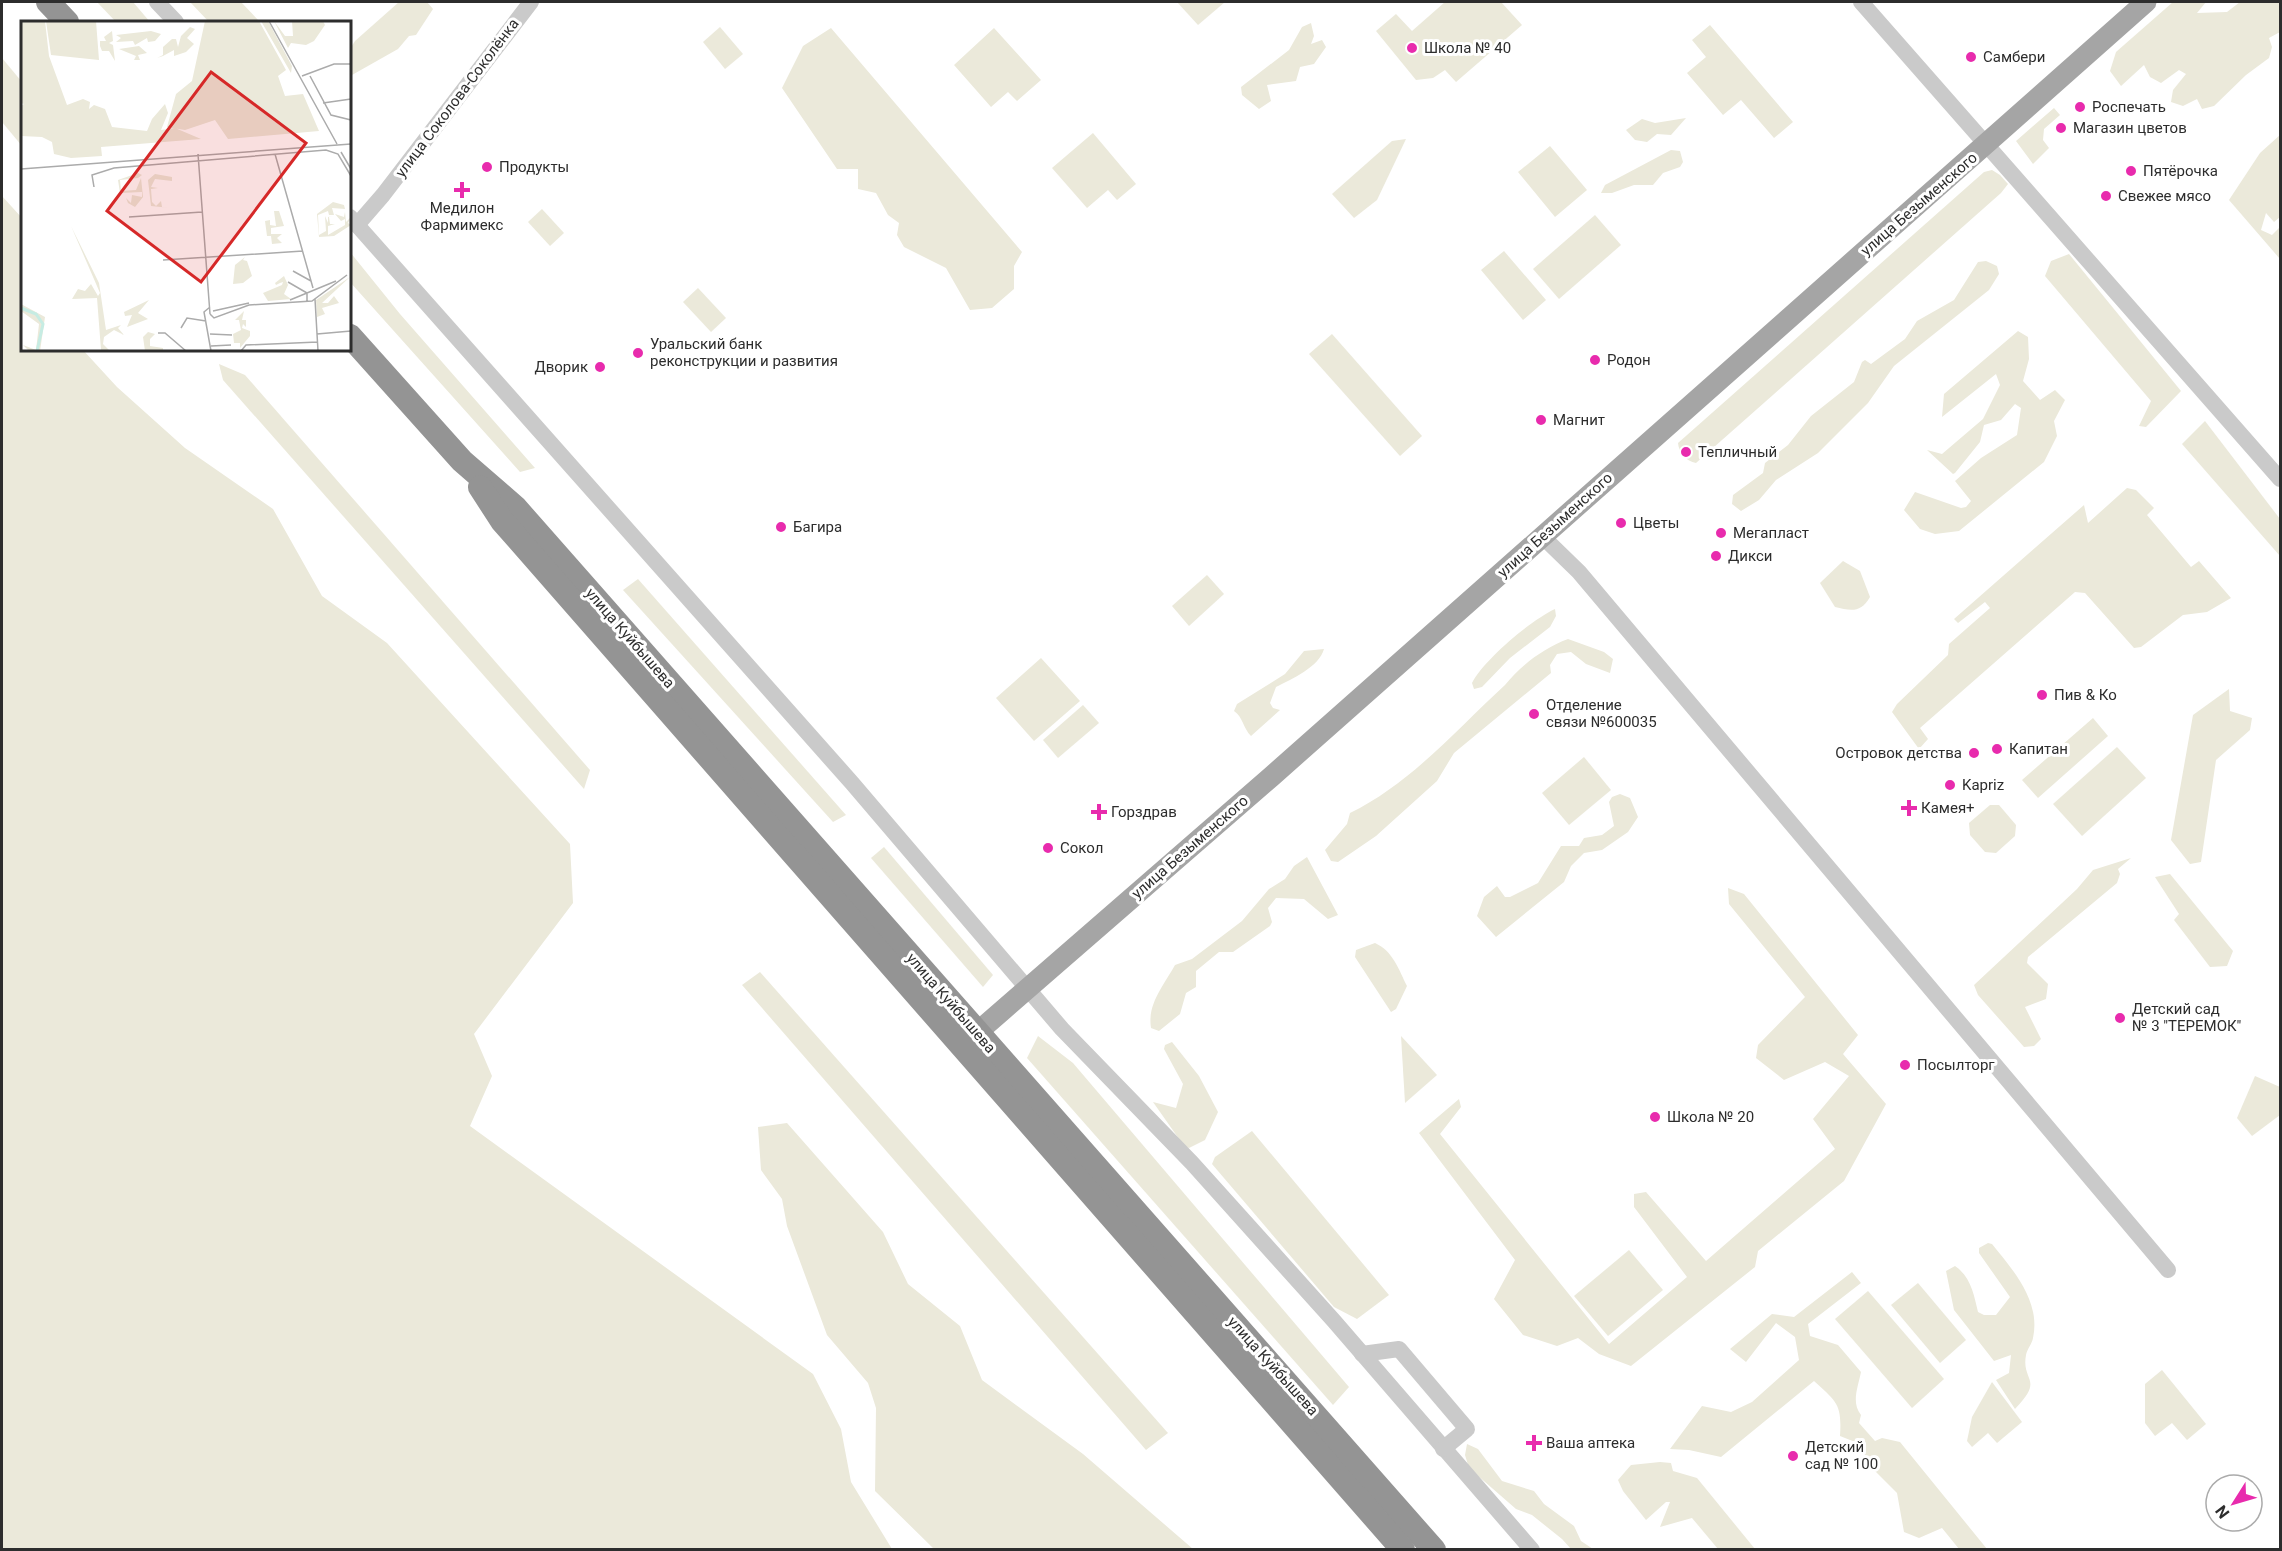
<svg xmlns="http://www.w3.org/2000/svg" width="2282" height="1551" font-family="Roboto,sans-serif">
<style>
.green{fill:#ebe9da}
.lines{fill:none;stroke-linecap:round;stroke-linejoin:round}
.minor{stroke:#cacaca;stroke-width:16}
.major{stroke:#a5a5a5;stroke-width:21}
.highway{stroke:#949494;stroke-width:24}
.poi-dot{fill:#e82bad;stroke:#fff;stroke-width:2}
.labels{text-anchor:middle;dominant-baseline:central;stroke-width:6;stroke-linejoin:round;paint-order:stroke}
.poi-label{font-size:15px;fill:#2d2d2d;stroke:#fff;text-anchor:start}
.street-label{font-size:15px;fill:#2d2d2d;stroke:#fff}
.inset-river{fill:none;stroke:#c6ece3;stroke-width:3}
.inset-road{fill:none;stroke:#ababab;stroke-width:1.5}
.view{fill:#d62828;fill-opacity:0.15;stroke:#d62828;stroke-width:3}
.inset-edge{fill:none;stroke:#2d2d2d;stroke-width:3}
</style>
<rect width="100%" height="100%" fill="#fff"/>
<g class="green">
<path d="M97,2h36l17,20h-34z"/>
<path d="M190,2h51l19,20h-51z"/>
<path d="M399,2h28l6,7 -17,26 -7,1 -11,13 -46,26 -2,5v-31l5,-8z"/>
<path d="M1177,2h48l-27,23z"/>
<path d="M1445,2h56l21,23 -66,57 -11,-12 -12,8 -17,2 -40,-49 20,-17 16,17z"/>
<path d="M2173,2h33l-9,11 30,-1 13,-10h40v30l-11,6 3,9 -3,11 -23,17 -32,31 -12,3 -5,-10 -14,7 -12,-4 2,-12 13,-16 -7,-4 -18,13 -11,-6 -6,-12 -23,21 -11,-15 6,-19z"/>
<path d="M1311,23l3,13 -3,8 11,-4 4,7 -12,17 -14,3 -4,14 -29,4 4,16 -12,8 -17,-14 -1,-8 48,-37 13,-23z"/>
<path d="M1710,25l83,97 -19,16 -33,-38 -18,15 -36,-42 19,-16 -14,-17z"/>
<path d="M720,27l23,27 -18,15 -22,-27z"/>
<path d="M831,28l191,224 -8,14v23l-22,19 -22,2 -24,-42 -42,-21 -7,-12 2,-12 -11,-8 -12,-22 -18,-4v-20h-21l-55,-81 21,-42z"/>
<path d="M994,28l47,52 -24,21 -9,-9 -17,15 -37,-42z"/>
<path d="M2,58l20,24v64l-20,-24z"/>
<path d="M2054,108l6,7 -16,14 -1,11 6,8 -16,16 -17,-23z"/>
<path d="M1686,118l-15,17 -14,-1 -10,8 -12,-2 -9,-10 16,-11 13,4z"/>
<path d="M1093,133l43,51 -19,16 -9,-10 -21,18 -35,-40z"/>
<path d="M2280,135v82l-6,5 -8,-9 -5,17 11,5 8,-8v32l-51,-59 31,-47z"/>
<path d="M1406,139l-29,61 -23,18 -22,-24 60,-53z"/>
<path d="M1550,146l37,44 -32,27 -37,-45z"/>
<path d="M1671,150l9,1 3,11 -3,5 -17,6 -10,12h-19l-22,8h-11l4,-8z"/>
<path d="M1992,170l8,5 8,9 -7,9 -305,270c-10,-2 -17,-10 -18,-20l306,-271z"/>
<path d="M2,196l20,22v132h61l34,37 68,61 88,61 49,87 65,47 183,201 3,59 -99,131 18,42 -22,50 343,248 28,55 10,53 41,67h-890z"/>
<path d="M542,209l22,24 -14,13 -22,-24z"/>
<path d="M1595,215l26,30 -62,54 -26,-30z"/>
<path d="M1504,251l42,49 -23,20 -42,-50z"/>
<path d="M350,252l50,62 135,154 -15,4 -170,-190z"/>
<path d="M2069,254l112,137 -35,36 -7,-1 12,-25 -106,-125 6,-15z"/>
<path d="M1986,261l11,5 2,8 -10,16 -95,76 -26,37 -50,50 -42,27 -17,20 -18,11 -9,-7 1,-9 30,-22 2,-10 23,-18 23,-29 43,-34 8,-20 3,-2 6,4 34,-25 12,-18 37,-21 24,-38z"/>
<path d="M698,288l28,30 -15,14 -28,-30z"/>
<path d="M2018,331l10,6 1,22 -6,22 17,19 15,-10 10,10 -11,21 3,15 -13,26 -85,69 -24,3 -15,-5 -16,-19 11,-18 46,16 5,-1 5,-6 -16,-20 26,-23 36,-23 4,-27 -6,-4 -14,16 -17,5 -4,17 -25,31 -2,1 -26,-24 15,4 41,-35 17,-34 -4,-11 -54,43 2,-23z"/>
<path d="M1332,334l90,102 -22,20 -91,-102z"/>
<path d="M219,364l26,11 345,395 -6,19 -361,-409z"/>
<path d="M2205,421l75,98v37l-98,-112z"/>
<path d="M2127,488l9,2 18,18 -7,7 44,52 8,-6 32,37 -24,14 -24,3 -42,32 -7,1 -49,-55 -10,-1 -155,136 8,11 -9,10 -27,-37 5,-8 51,-49 1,-11 41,-36 -5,-6 -27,21 -4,-4 130,-114 4,18z"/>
<path d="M1843,561l17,10 10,26c-9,16 -19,14 -35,10l-15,-24z"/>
<path d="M1207,575l17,19 -35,32 -17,-20z"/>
<path d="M638,579l208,236 -13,7 -210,-232z"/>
<path d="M1555,609l1,7 -6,11 -40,31 -28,29 -8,2 -2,-6c12,-23 59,-63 83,-74z"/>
<path d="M1568,639l36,13 9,7 -3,14 -24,-9 -15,-12 -14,2 -7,11 1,8 -97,80 -17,28 -61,55 -38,26 -7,-1 -6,-11 22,-26 3,-11c60,-29 106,-83 155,-128 16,-20 39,-37 63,-46z"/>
<path d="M1324,649c-5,18 -32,30 -48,38l-6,16 3,5 7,2 -29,26c-8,-8 -8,-19 -17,-25l3,-7 48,-30 19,-23z"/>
<path d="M1041,658l39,43 -46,40 -38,-43z"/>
<path d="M2229,689l1,22 22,7 -2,12 -34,30 -15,102 -11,2 -19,-24 22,-125z"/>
<path d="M1083,705l16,18 -41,35 -15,-18z"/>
<path d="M2093,718l15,18 -70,62 -16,-18z"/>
<path d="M2117,747l29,31 -64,58 -29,-32z"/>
<path d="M1584,757l27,33 -42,35 -27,-32z"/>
<path d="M1620,794l10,4 8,19 -10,15 -26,18 -18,3 -13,13 -7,16 -68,55 -19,-21 7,-19 13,-11 8,11h5l28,-14 23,-37h18l5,-8 18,-3 12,-9 -5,-24 3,-5z"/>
<path d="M1990,805h9l17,20 -1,11 -19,17 -11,-1 -15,-17 -1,-12z"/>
<path d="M884,847l109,128 -10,12 -112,-129z"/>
<path d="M1307,857l31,58 -10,4 -24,-20 -28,-1 -8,10 4,14 -2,4 -37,26h-14l-23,19v16l-10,6 -6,21 -21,17 -8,-3c-4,-24 13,-43 24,-63l17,-6 50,-38 27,-32 16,-10 9,-13z"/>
<path d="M2131,858l-13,11 2,5 -3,9 -89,74 -1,6 21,21 -2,15 -21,8 16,32 -7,7 -10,1 -46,-52 -4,-10 103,-96 16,-19z"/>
<path d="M2170,874l63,77 -6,15 -17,1 -36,-47 5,-6 -24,-37z"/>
<path d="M1728,888l16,6 114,141 -15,19 43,50 -42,77 -86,70 -3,16 -124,99 -32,-12 -21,-16 -21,8 -34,-11 -29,-36 21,-39 -96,-127 40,-34 2,8 -21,27 169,210 78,-67 -53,-70v-13l12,-2 60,69 129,-112 -22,-30 36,-43 -24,-14 -41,18 -28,-22 2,-13 47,-48 -76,-93z"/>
<path d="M1375,943c18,8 24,27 32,43l-11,23 -5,3 -36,-55 1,-7z"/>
<path d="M760,972l408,461 -22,17 -404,-465z"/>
<path d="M1038,1036l35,27 276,324 -16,18 -306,-347z"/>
<path d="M1401,1036l36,39 -32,28z"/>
<path d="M1172,1042l27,34 19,36 -13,28 -16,8 -5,-2 -31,-44 23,6 7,-24 -19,-35 1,-4z"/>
<path d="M2255,1076l25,11v28l-28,21 -15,-18z"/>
<path d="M787,1123l96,109 25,52 52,42 22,54 101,74 110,95h-259l-59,-58 1,-83 -8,-25 -41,-48 -40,-109 -5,-27 -21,-29 -3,-43z"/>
<path d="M1252,1131l137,164 -32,24 -23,-12 -122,-143 3,-7z"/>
<path d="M1988,1243l4,1c21,26 49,57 41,94 -1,6 -6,11 -7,17 -5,27 19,23 -11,54l-19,-29 13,-7 2,-18 -17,6 -40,-51 -8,-39 9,-5c16,11 19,29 23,46l6,3h12l14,-18 -31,-44v-5z"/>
<path d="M1629,1250l34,40 -55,46 -34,-40z"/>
<path d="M1852,1272l9,11 -53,41 2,12 28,9 23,27c-3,15 -10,31 0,43l-2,8 16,18 7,-3 18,4 87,107h-28l-17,-21 -23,10 -15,-6 -7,-39 -28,-28 -9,-21 -20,-8c2,-32 -3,-34 -26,-55l-93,76 -32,-7 -19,-1 32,-43 29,6 21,-10 47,-42 -4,-23 -19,-14 -30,39 -16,-13 42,-35 22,3z"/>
<path d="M1918,1283l48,57 -26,23 -49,-58z"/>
<path d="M1868,1291l76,88 -32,29 -77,-89z"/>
<path d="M2162,1370l44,54 -19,16 -15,-17 -17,13 -10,-13v-39z"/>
<path d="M1992,1382l30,40 -25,21 -9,-10 -16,14 -5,-6 5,-24z"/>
<path d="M1467,1444l11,5 24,32 32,10 10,13 30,22 7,15 12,8h-22l-9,-10 -30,-24 -16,-6 -47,-41 -4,-13z"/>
<path d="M1660,1462l11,1 2,8 24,7 58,71h-37l-26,-31 -32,9 10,-25h-4l-20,18 -23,-29 -5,-11 13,-15z"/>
</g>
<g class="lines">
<g class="minor">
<path d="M157,2l19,20"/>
<path d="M1861,2l419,477"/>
<path d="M350,217l502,566 210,246 130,134 142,158 198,229"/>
<path d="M357,225l26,-30 148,-193"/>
<path d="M1543,537l36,35 589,698"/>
<path d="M1362,1354l37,-5 68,80 -24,20"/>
</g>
<path class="major" d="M965,1043l306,-266 875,-775"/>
<g class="highway">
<path d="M48,2l19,20"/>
<path d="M350,336l112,125 53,46 919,1043"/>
<path d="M480,487l22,34 901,1029"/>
</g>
</g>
<g class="poi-dot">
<circle cx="1412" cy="48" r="6"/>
<circle cx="1971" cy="57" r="6"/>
<circle cx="2080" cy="107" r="6"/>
<circle cx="2061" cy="128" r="6"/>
<circle cx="487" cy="167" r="6"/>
<circle cx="2131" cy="171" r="6"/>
<path d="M459 181h6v6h6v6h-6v6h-6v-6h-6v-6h6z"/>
<circle cx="2106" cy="196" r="6"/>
<circle cx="638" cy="353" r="6"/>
<circle cx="1595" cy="360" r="6"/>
<circle cx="600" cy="367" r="6"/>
<circle cx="1541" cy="420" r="6"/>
<circle cx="1686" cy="452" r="6"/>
<circle cx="1621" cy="523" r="6"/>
<circle cx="781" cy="527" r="6"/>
<circle cx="1721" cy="533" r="6"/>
<circle cx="1716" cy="556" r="6"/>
<circle cx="2042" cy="695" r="6"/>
<circle cx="1534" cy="714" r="6"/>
<circle cx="1997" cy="749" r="6"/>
<circle cx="1974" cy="753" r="6"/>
<circle cx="1950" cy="785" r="6"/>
<path d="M1906 799h6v6h6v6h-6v6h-6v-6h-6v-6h6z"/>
<path d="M1096 803h6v6h6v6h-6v6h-6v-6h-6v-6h6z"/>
<circle cx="1048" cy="848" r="6"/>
<circle cx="2120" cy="1018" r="6"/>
<circle cx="1905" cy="1065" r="6"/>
<circle cx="1655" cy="1117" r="6"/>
<path d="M1531 1434h6v6h6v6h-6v6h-6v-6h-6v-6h6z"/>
<circle cx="1793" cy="1456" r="6"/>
</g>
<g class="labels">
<g class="poi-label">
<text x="1424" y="48">Школа № 40</text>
<text x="1983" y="57">Самбери</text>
<text x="2092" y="107">Роспечать</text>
<text x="2073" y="128">Магазин цветов</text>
<text x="499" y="167">Продукты</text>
<text x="2143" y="171">Пятёрочка</text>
<text x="2118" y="196">Свежее мясо</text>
<text x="462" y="208" text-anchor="middle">Медилон<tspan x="462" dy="17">Фармимекс</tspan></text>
<text x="650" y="344">Уральский банк<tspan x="650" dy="17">реконструкции и развития</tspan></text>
<text x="1607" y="360">Родон</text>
<text x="588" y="367" text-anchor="end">Дворик</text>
<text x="1553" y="420">Магнит</text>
<text x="1698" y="452">Тепличный</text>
<text x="1633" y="523">Цветы</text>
<text x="793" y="527">Багира</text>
<text x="1733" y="533">Мегапласт</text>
<text x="1728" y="556">Дикси</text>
<text x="2054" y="695">Пив &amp; Ко</text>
<text x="1546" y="705">Отделение<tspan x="1546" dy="17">связи №600035</tspan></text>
<text x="2009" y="749">Капитан</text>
<text x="1962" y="753" text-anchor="end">Островок детства</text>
<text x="1962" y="785">Kapriz</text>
<text x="1921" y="808">Камея+</text>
<text x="1111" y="812">Горздрав</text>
<text x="1060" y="848">Сокол</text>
<text x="2132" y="1009">Детский сад<tspan x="2132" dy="17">№ 3 "ТЕРЕМОК"</tspan></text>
<text x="1917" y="1065">Посылторг</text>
<text x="1667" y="1117">Школа № 20</text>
<text x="1546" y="1443">Ваша аптека</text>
<text x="1805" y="1447">Детский<tspan x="1805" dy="17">сад № 100</tspan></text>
</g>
<g class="street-label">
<text transform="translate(457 98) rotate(-53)">улица Соколова-Соколёнка</text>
<text transform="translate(1919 204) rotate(-41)">улица Безыменского</text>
<text transform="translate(1555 525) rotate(-42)">улица Безыменского</text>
<text transform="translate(630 638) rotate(49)">улица Куйбышева</text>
<text transform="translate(1190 847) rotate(-41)">улица Безыменского</text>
<text transform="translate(951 1003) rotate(49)">улица Куйбышева</text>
<text transform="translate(1273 1366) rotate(48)">улица Куйбышева</text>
</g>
</g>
<g transform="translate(21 21)">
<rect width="330" height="330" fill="#fff"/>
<path d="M0,0h24l4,35 18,49 16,-6 7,3 -1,7 5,-4 11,4 7,18 35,4 5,-12 13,-15 3,9 -7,17 14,-2 26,11 -100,8 1,9 -31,2 -17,-4 -2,-12 -10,-5 -21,-1v-30l3,-2 -3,-1zM25,0h50l3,39 -48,-5zM184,0h54l27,49 -8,6 7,20 18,-2 16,37 -91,8 -13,-19 -30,10 -18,-3 9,-33 16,-13zM240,0h7l24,45 -1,7zM253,0l11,15h8l-1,-15h31l2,4 -11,16 -8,4 -15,-2 -3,5zM169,6l5,2 -8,9 7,6 -8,8 -12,4v-6l-11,6 -6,2 6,-3v-8l9,-8h4l2,8 3,-11zM91,10l1,10 -4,2 4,2 2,16 -6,-10h-7l-2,-5v-5h6l-2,-4zM130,10l10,3 -6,7 -7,1 -1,-4 -12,7 -2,-4 -17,1 5,-4 -5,-3zM118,25l8,7 -9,2 2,5h-6l2,-4 -17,-7zM117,152l4,2 -4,3 -18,2 1,11 15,-1 5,-12 2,19 -8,10 -7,-4 -2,-5 5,5 1,-8 10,2v-5l-22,1 -2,-13zM134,153l17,3v4l-17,-2 -4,8 7,1 -7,1 1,13 4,4 5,-5 1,6 9,1 -20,-2 -3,-26zM312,181l11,3 1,4 -13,-1 2,7h-5l-1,-4 -10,4 1,20 7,-4 -1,-15 3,7v-6l5,-1 -4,1 1,7h5l-7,2v9l17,-10v-6l-4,2 -6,-7 9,3 1,-5 1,10 5,-5 -3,6 3,2 -17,11 -15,1 -2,-23zM253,190h5l5,15 -13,2v6h11l-5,4 5,5 -10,1 -1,-8h-4l-2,-15 5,-1v5l6,1zM50,205l28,57 7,47 15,-5 -3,3 6,7 -10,-5 -10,7 -1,7 6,6 -3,1 -5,-1 -4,-52 -25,1 6,-10 7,2 6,-7 7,12 2,-3zM224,236l-2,3 4,1 5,15 -9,7 -10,1 2,-19zM263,255l4,9 -4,9 7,5 -23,2 -5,-8 19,-8 1,-3 -3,1 -4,2 -1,-2zM329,256l-28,26h6l6,-7 5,7 -17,5 3,6 -8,3 -1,-17zM128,279l-11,13 10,6 -21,8 5,-12 -7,1 -1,-4zM0,283l24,13 -5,34h-11l-6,-6 13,5 3,-26 -18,-13zM223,290l-2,9h4v7l-3,-3 -1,4 8,3v5l-10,12v-5h-6l-1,-9 8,-4 -2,-10h-4zM127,311l7,2 -5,5v7l13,2v3h-18l-2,-14z" fill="#ebe9da"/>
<path class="inset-river" d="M0,287l15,6 7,10 -6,27"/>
<path class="inset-road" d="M248,0l68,123M281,55l32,-12h17M289,55l21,39 20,5M302,82l28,-4M320,131l10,17M177,133l12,160M254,133l38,134M0,148l330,-25M73,166l-2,-12 22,-7 212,-18 12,4 13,22M108,196l73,-5M142,239l140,-9M272,250l18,10M267,261l19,11v8M294,278l3,52M269,279l46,-19M189,286l-6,5 7,39M192,290l36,-8M189,293l4,4 35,-13 63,-4 35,-26M160,307l6,-10 19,3M137,312h7l21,18M189,313l22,1M296,313l34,-3M190,325l20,-1M220,330l5,-6 72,-3"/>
<path class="view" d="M190,51l95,71 -105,139 -94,-71z"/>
<rect width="330" height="330" class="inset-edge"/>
</g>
<rect width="2282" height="1551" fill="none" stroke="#2d2d2d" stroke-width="6"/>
<g transform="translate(2234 1503) rotate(233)"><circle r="28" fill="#ffffff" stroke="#ababab" stroke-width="1.5"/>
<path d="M0-4.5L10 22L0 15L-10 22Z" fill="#e82bad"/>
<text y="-9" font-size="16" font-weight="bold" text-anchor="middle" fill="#2d2d2d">N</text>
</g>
</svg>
